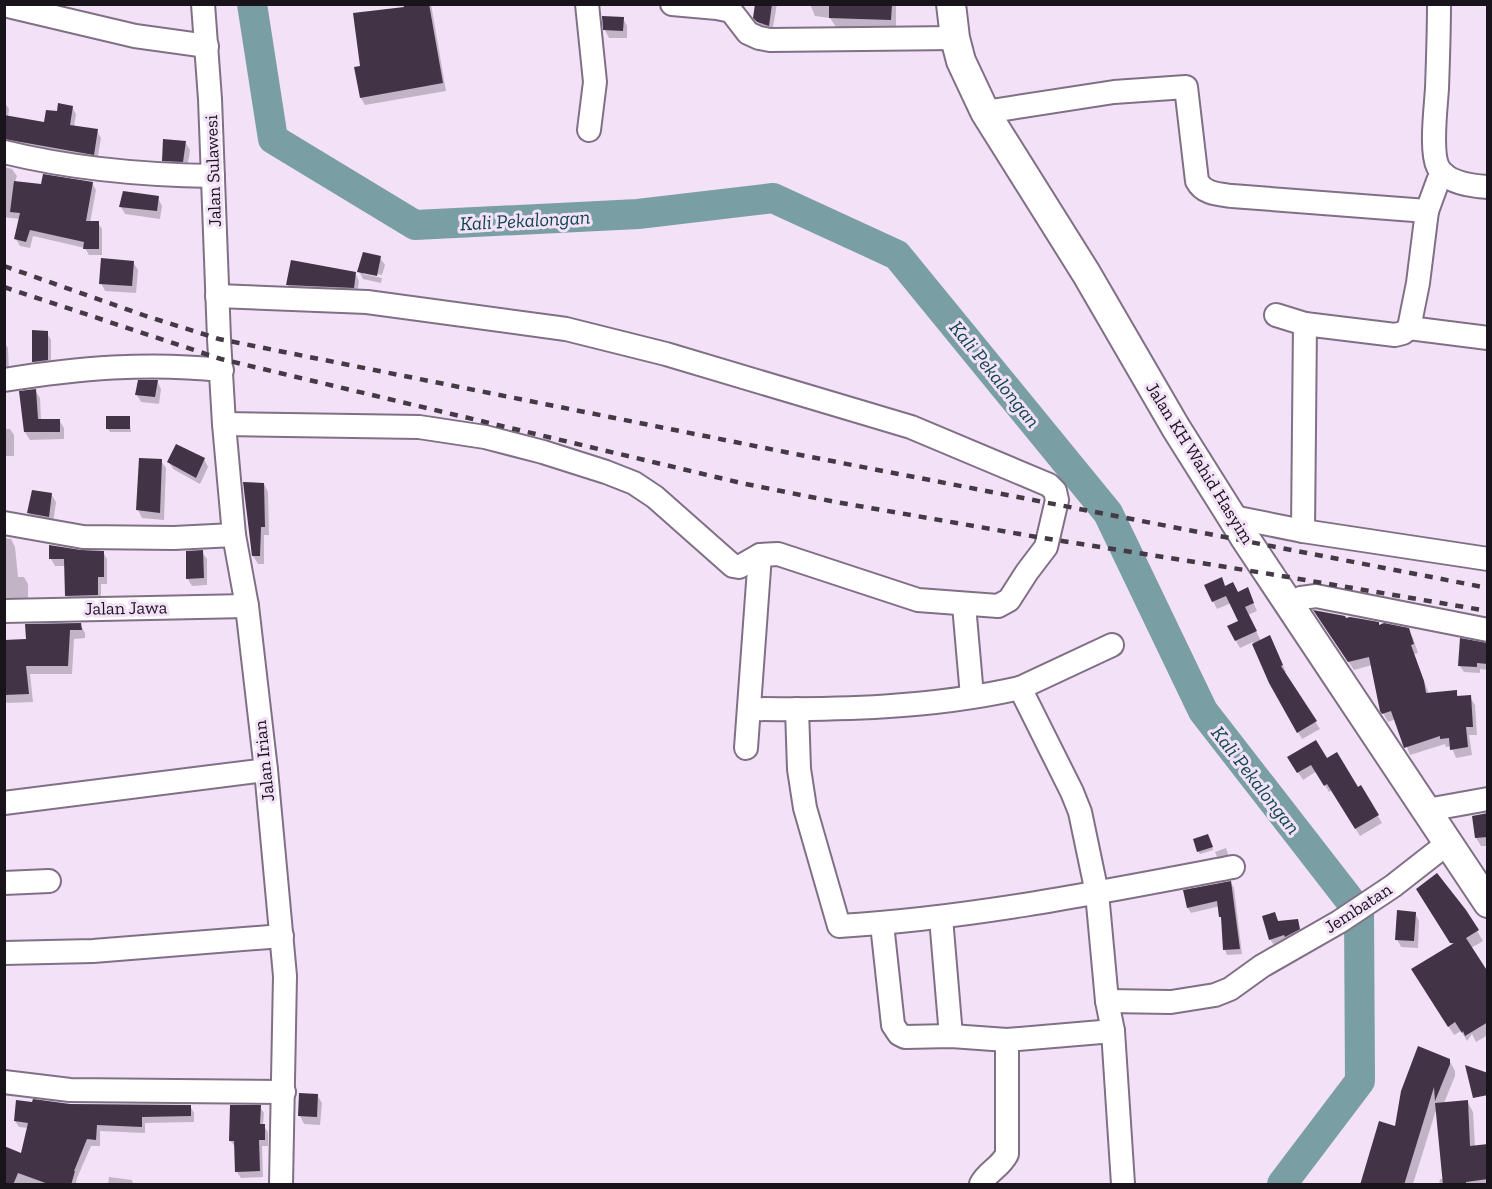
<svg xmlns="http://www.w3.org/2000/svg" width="1492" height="1189" font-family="'Zilla Slab',serif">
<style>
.shadow{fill:#0003}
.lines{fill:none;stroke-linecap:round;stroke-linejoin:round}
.river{stroke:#799ea4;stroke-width:30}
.building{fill:#423446}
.minor-casing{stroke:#807085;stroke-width:26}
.major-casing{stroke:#807085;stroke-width:32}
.minor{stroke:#fff;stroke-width:22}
.major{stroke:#fff;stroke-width:28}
.rail{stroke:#433a45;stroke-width:4.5;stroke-dasharray:8 8;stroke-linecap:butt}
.labels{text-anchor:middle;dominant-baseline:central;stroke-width:6;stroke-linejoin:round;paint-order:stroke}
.street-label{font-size:18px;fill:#19131b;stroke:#f3e1f8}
.water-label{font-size:20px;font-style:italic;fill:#0d464e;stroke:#f3e1f8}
</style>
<rect width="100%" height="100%" fill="#f3e1f8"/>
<g class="shadow">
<path d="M405,4h26l15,87 -81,14 -4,-7 44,-90z"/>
<path d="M757,4h20l-5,29 -9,-3 -8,-13z"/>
<path d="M810,4h86v25l-60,-2 -6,-9 -15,-2z"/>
<path d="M623,18l4,8v12h-18l-4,-8z"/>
<path d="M4,102l5,7 -1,8 38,7 12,-11 14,-6 4,7 -2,13 23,4 4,7 -4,23 -93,-15z"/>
<path d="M185,142l5,8 -3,19 -19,-1 -5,-8z"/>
<path d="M4,167l8,2 5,7 -2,6 27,4 50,-3 4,7 -6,33h8l4,6v26h-13l-4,-7 -52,-12 -3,12 -10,-2 -4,-7 4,-20 -16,-2z"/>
<path d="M158,198l4,8 -2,13 -35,-5 -4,-7z"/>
<path d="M380,258l5,7 -3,10 -19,-4v3l19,4 -1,5 -18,-4 -4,-8z"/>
<path d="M133,262l5,8 -2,23 -31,-2 -4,-8z"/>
<path d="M355,273l4,8 -2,14 -65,-2 -4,-8z"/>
<path d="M47,333l4,7v28l-13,1 -4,-7z"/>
<path d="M4,342l4,6 1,26 -5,2z"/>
<path d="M157,381l4,8 -2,15 -18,-2 -4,-7z"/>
<path d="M35,390l5,8 1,22h18l5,8v11l-34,1 -5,-8z"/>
<path d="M129,417l2,15h-21l-2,-3z"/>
<path d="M4,429h6l4,6v21h-10z"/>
<path d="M204,459l4,8 -8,17 -27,-15 -4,-7z"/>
<path d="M161,461l5,7 -2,52 -22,-2 -4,-8z"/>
<path d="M264,484l4,8 1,43h-5v29h-6l-5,-8z"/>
<path d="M51,494l5,8 -3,22 -20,-3 -4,-8z"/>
<path d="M4,538l7,1 4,8 3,30h6l4,7v20h-24z"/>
<path d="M81,552h22l4,7v25h-6v18l-30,1 -4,-7 -1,-30h-11l-4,-7z"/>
<path d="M202,552l5,7v26l-15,1 -5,-8z"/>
<path d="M1226,587l25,10 6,14 -9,4 13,26 12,3 13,28 -2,1 36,56 -18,10 -32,-56 -17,-41 -13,6 -4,-7 -7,-14 11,-5 -9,-19 -14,6 -4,-8z"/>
<path d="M1320,618l26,1 62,11 5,8 5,15 -4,1 15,40 27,-2 3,6 11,-1 5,8 2,30h-8l3,20 -16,3 -5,-12 -5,1 -1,-3 -35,11 -14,-36 -8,3 -6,-11 -10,-46 -18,5z"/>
<path d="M80,624l5,9v5l-11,1 -2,35h-42l3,28 -26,1 -3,-4v-57l24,-1z"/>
<path d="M1488,645v25l-8,-1v4l-16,-1 -4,-6z"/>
<path d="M1289,758l37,2 32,29 3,-2 21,36 -22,13 -28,-46 -3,2 -12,-21 -14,9z"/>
<path d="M1488,813v33h-7l-5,-8z"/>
<path d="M1210,839l3,11 -13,4 -2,-3z"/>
<path d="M1226,848l3,9 -11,2 -3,-7z"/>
<path d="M1231,883l3,5 8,66 -15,1 -2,-5 -2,-29 -3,-15 -29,7 -3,-5z"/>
<path d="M1423,899l42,12 18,30 -12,7 17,25v62l-12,7 -4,-8 -5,7 -6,-10 -7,4 -35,-56 34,-33z"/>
<path d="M1415,913l4,8 -1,27 -17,-1 -4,-8z"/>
<path d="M1275,914l4,9 18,-3 5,15 -28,10 -4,-6z"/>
<path d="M1449,1060l6,11v5l-11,27 23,-2 6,11 2,35 13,-2v39h-49l1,-5h4l-7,-72 -24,77h-52l35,-56z"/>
<path d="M317,1095l5,8 -2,22 -16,-1 -4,-8z"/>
<path d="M70,1105l120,1 4,7v9l-49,1v10l-45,-2v15h-9l-14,32 -1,6h-72l18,-29 6,-27 -9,-1 -4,-6z"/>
<path d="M260,1107l4,6 -1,12 5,7v14h-6l1,31 -22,1 -4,-6 -1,-25 -6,-6z"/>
<path d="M109,1177l23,3 1,4h-25z"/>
</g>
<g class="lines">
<path class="river" d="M252,4l21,135 142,86 223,-11 135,-16 124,57 211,258 95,198 156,201 1,169 -78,103"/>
</g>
<g class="building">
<path d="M403,4h26l14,79 -83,15 -6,-31 6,-1 -7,-53 51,-6z"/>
<path d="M755,4h17l-3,22 -12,-4 -4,-4z"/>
<path d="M829,4h63l-1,16 -62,-2z"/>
<path d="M602,16l22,1 -1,14 -20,-1z"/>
<path d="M58,103l15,3 -3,19 28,4 -4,26 -90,-16v-24l40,7 2,-12 11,1z"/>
<path d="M163,139l23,2 -3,21 -21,-1z"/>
<path d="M43,174l50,8 -7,39h13v28h-16l1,-7 -54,-12 -4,12 -12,-3 6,-26 -10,-1 4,-31 27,3z"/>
<path d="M123,191l36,5 -2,15 -38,-4z"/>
<path d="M363,252l18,4 -4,20 -20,-4z"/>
<path d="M101,258l33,3 -2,25 -33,-2z"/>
<path d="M291,260l65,12 -2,16 -68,-3z"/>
<path d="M32,330l16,1v29l-16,2z"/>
<path d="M138,380h20l-3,17 -20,-2z"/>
<path d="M36,389l2,30h22v13h-36l-5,-41z"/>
<rect x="106" y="416" width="24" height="13"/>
<path d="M176,444l29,14 -9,20 -29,-16z"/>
<path d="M139,458l23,1 -2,54 -24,-3z"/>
<path d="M243,482l21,1 1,44h-4l-1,29h-8z"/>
<path d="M32,490l20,3 -3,24 -22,-4z"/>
<path d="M49,545l32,5 23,1v26h-6v18l-33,1 -1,-37h-15z"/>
<path d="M203,550l1,28 -18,1v-28z"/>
<path d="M1222,577l3,9 8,-4 5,10 10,-5 6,16 -9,4 12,24 -22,10 -8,-15 11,-5 -12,-25 -14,6 -8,-17z"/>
<path d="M1313,610l32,6 1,2 4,-1 29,5v3l5,-2 25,5 5,16 -3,1 13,36 2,12 31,-3v6l14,-1 2,32h-7l2,20 -18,3 -1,-12 -9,1v-3l-36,12 -13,-37 -9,3 -2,-3 -11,-54 -21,5z"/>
<path d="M81,623l1,7h-12l-2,36h-42l3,28 -25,1v-55l22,-1 -1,-15z"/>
<path d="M1270,635l13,30 -2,1 36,55 -20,12 -28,-50 -17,-39z"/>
<path d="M1460,638l28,5v21l-11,-1v4l-19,-1z"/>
<path d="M1316,740l11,18 10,-6 21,35 3,-2 18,30 -24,14 -28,-45 -3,2 -13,-21 -14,8 -10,-16z"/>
<path d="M1488,813v24l-13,1 -3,-22z"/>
<path d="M1208,834l5,13 -16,5 -4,-13z"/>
<path d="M1437,873l29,37 13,20 -13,8 22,34v50l-23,14 -2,-5 -1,2 -7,-11 -7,5 -37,-58 43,-26h-4l-34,-54z"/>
<path d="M1231,881l9,68 -17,1 -2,-33h-2l-2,-16 -30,7 -4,-18z"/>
<path d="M1397,910l19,2 -2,29 -19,-1z"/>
<path d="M1275,912l3,9 20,-2 2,10 -15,8 -1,-2 -15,5 -7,-24z"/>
<path d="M1418,1046l32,13v5l-15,37 -1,-14 -30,98h-44l19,-64 16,5 6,-35z"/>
<path d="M1465,1065l23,8v22l-15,3z"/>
<path d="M299,1093l19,1 -1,23 -19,-1z"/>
<path d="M33,1099l37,5 121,1v11l-49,1v10l-45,-2 -1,15 -9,-1 -13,32h1l-4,14h-20l-33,-12 -5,12h-9v-39l17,7 7,-30 -14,-2 2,-21 16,2z"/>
<path d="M1468,1100l2,46 18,-2v35l-22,3v3h-23l-8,-82z"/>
<path d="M230,1105h31l-1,19h5v16h-6l1,31 -25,1 -1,-31h-5z"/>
</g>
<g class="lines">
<defs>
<g id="minor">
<path d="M203,4l7,95 9,240 5,85 10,111 13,71 19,164 19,206 -4,208"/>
<path d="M587,4l8,78 -6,48"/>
<path d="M672,4l45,4 14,3 17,22 11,5 11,2 185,-2"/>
<path d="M1439,4c0,28 -1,56 -2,84 -1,19 -7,63 1,79 8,16 34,19 50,20"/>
<path d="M4,5l131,31 72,10"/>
<path d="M985,112l129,-20 72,-5 11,94c7,13 21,13 35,15l195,15 -9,72 -9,45 -6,5 -8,2 -90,-11 -2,207"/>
<path d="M4,152c69,17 138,23 209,24"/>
<path d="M1427,211l11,-30 6,-7"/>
<path d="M217,296l150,6 199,27 100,25 245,73 138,58 6,6 2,9 -11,47 -19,25 -18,28 -11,6 -80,-6 -140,-46 -18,1 -21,12 -6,-1 -78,-69 -21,-14 -28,-11 -63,-20 -58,-15 -66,-10 -195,-3"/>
<path d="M1276,315l29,9"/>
<path d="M1409,328l79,10"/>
<path d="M4,380c75,-12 143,-18 218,-10"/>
<path d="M1233,517l70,14 185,28"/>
<path d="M4,523l79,14 91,1 60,-3"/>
<path d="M964,605l8,91"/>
<path d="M1290,605l11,-7 15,-2 172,34"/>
<path d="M4,611l243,-5"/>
<path d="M1020,688l92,-43"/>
<path d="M749,709c90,1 183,-1 271,-21l52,104 8,20 17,81 10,108 6,30 10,153"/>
<path d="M797,709l2,60 6,39 34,118c133,-8 263,-34 394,-59"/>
<path d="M746,748l14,-193"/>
<path d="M4,803l262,-33"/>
<path d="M1427,810l61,-11"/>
<path d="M4,883l45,-2"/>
<path d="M941,918l10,118"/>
<path d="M882,924l11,101 6,9 6,3 46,-1 56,4"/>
<path d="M4,953l89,-2 189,-15"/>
<path d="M1107,1001l64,1 44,-7 15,-6 32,-23 77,-44 54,-36 55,-43"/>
<path d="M4,1082l66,8 214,2"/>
<path d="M981,1184c6,-12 20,-17 26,-30v-114l106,-9"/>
</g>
<path id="major" d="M951,4l4,34 6,23 24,51 101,161 90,155 71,113 241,362"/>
</defs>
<use href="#minor" class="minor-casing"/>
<use href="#major" class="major-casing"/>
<use href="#minor" class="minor"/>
<use href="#major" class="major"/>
<g class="rail">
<path d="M4,266l142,50 73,23 566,113 703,136"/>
<path d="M4,287l217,72 520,124 95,19 201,35 233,37 218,37"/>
</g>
</g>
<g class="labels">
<g class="street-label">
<text transform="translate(213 171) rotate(-92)">Jalan Sulawesi</text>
<text transform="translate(1200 463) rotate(58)">Jalan KH Wahid Hasyim</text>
<text transform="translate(126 608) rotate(-1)">Jalan Jawa</text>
<text transform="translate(264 761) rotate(-96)">Jalan Irian</text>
<text transform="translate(1358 908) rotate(-33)">Jembatan</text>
</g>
<g class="water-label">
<text transform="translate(525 220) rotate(-3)">Kali Pekalongan</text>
<text transform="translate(995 374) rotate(51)">Kali Pekalongan</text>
<text transform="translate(1256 780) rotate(52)">Kali Pekalongan</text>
</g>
</g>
<rect width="1492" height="1189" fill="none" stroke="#19131b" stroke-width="12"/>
</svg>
